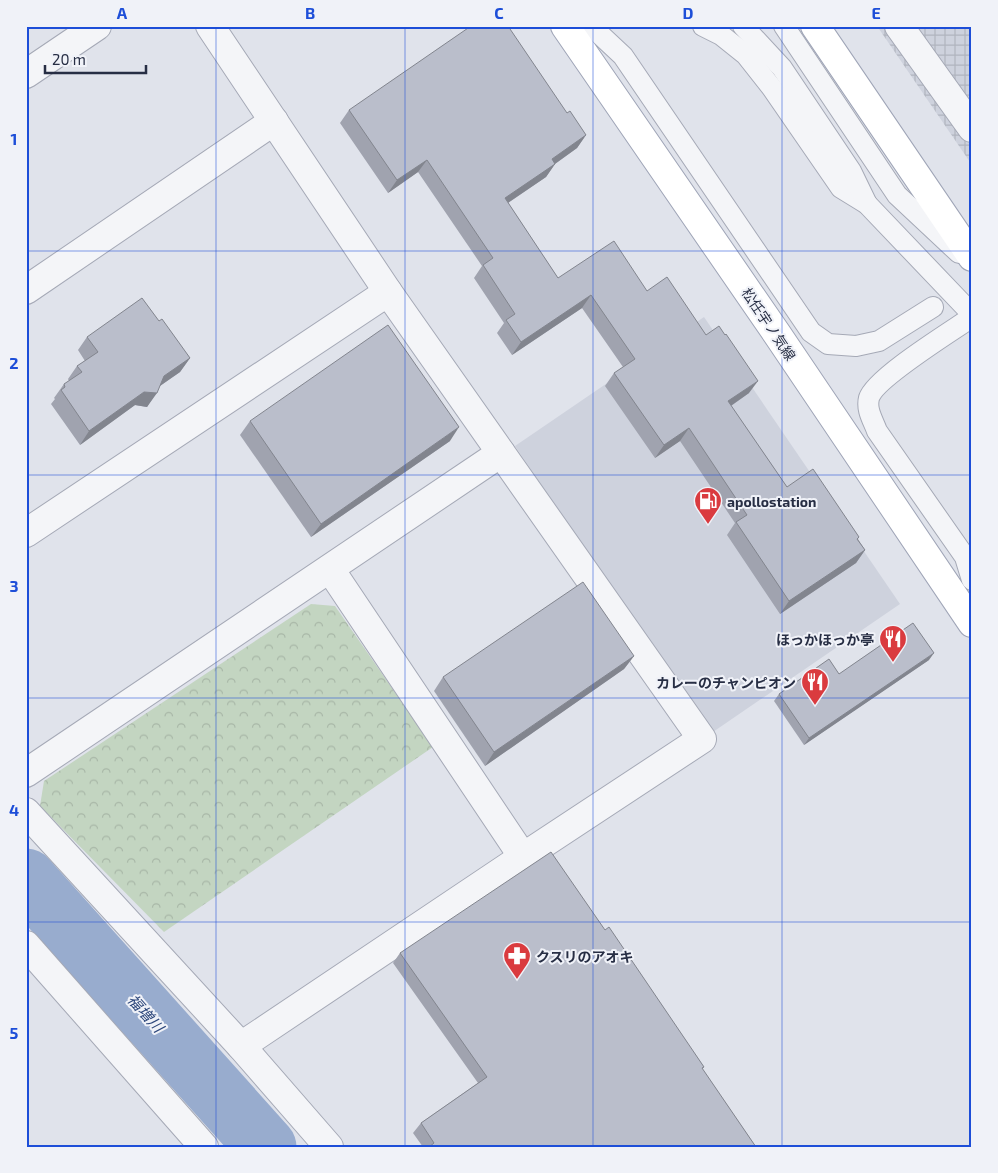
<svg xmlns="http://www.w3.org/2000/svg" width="998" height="1173" font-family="'Exo 2','Noto Sans JP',sans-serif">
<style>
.built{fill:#ced2dd}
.industrial{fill:url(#industrial-grid)}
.park{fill:url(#park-crowns)}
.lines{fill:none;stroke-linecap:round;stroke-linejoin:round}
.river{stroke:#98acce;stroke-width:61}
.lane-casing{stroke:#a5a9b6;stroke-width:22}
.street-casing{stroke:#a5a9b6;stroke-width:30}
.primary-casing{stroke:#9fa5b7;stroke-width:30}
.lane{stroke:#f4f5f8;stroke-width:20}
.street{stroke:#f4f5f8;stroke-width:28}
.primary{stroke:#fff;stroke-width:28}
.wall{fill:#a0a3af}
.shaded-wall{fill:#82858e}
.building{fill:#babecb;stroke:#82858e}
.grid{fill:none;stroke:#1d4ed8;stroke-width:1;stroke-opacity:0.55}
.labels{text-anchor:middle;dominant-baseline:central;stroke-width:4;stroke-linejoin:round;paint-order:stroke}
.street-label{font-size:14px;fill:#272e44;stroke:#f0f2f8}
.poi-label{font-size:14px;font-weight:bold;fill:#272e44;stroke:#f0f2f8;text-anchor:start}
.water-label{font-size:15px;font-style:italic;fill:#2d477b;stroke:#f0f2f8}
.neatline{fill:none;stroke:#1d4ed8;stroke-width:2}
.grid-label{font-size:16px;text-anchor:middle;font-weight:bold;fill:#1d4ed8}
</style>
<defs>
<pattern id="industrial-grid" width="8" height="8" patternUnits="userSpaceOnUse" patternTransform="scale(1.25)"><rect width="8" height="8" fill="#ced2dd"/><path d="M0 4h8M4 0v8" fill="none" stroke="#b1b5bf"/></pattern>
<pattern id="park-crowns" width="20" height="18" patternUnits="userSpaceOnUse" patternTransform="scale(1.25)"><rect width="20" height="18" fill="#c3d5c1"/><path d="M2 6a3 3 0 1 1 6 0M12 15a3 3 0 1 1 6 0" fill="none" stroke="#a8b7a7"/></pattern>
</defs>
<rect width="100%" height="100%" fill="#e0e3eb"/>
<path class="built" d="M704,317l196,287 -190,130 -195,-288z"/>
<path class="industrial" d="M877,26h95v139z"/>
<path class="park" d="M311,604l24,2 98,141 -269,185 -124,-126 4,-25z"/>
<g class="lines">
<path class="river" d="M26,879l240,268"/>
<defs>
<g id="lane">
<path d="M591,26l32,30 188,276 17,12 28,2 23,-5 54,-34"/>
<path d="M703,26l18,9 25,20 26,33 69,100 26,16 105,110"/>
<path d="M743,26l39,42 69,103 16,33"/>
<path d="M784,26l113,169 62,58"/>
<path d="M972,317c-20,14 -97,61 -103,81 -3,12 4,22 8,33l88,126 7,23"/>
</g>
<g id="street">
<path d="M210,26l178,266"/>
<path d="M899,26l73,102"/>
<path d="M26,74l71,-48"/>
<path d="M26,290l248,-169"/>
<path d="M26,533l362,-241 314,447 -179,118 -282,189 -215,-234"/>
<path d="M330,569l193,288"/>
<path d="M26,773l475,-320"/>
<path d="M26,945l178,202"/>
<path d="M241,1046l88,101"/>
</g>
<g id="primary">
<path d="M565,26l212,308 195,289"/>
<path d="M815,26l157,231"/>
</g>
</defs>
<use href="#lane" class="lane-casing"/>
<use href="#street" class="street-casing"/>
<use href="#primary" class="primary-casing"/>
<use href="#lane" class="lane"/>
<use href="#street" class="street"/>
<use href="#primary" class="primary"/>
</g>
<g class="wall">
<path d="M349,110l218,3 19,22 -9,13 -22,16 -9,13 -38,26 50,75 89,13 59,44 43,58 -18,13 56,81 72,50 -1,2 7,11 -9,13 -76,51 -53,-79 8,-12 -55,-82 -25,17 -50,-72 9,-13 9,-6 -41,-59 -70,47 -15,-22 7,-10 -30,-45 8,-12 -64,-94 -30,21 -48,-70z"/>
<path d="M159,321l31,37 -10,14 -20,14 -13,21 -12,-2 -55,40 -29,-41 4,-5 -1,-1 10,-14 5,-3 -1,-2 9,-13 8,-5 -7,-11 9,-13z"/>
<path d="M250,421l200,20 -139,96 -71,-102z"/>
<path d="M634,656l-10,13 -139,97 -51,-75 9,-14z"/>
<path d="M929,660l-125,85 -30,-44 5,-7 60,-20z"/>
<path d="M605,930l99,137 -2,2 54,78h-333l-10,-14 8,-10 57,-40 -85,-120 7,-10z"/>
</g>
<g class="shaded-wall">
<path d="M586,135l-9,13 -32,23 10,-7 -9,13 -50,34 9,-13 47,-39z"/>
<path d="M427,160l-9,12 -30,21 9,-13z"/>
<path d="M591,295l-9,13 -70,47 9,-13z"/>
<path d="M190,358l-10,14 -26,18 10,-14z"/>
<path d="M758,381l-9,12 -30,21 9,-13z"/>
<path d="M144,392l13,1 -10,14 -12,-2 -55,40 9,-14z"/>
<path d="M459,427l-9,14 -139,96 10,-13z"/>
<path d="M689,428l-9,13 -25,17 9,-13z"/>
<path d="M865,550l-9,13 -76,51 9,-13z"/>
<path d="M934,653l-5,7 -125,85 5,-7z"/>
<path d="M634,656l-10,13 -139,97 9,-14z"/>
</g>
<g class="building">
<path d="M471,26h37l59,87 3,-2 16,24 -34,24 3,5 -50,34 53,80 56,-37 33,50 20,-14 39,58 13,-9 6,9 1,-1 32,47 -30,20 59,86 26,-18 46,68 -2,2 8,11 -76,51 -53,-79 11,-7 -58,-87 -25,17 -50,-72 21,-14 -44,-64 -70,47 -15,-22 9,-6 -32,-49 10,-7 -66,-98 -30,20 -48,-70z"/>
<path d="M142,298l17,23 3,-2 28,39 -26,18 -7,17 -13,-1 -55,39 -28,-41 4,-3 -1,-3 18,-12 -5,-6 21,-14 -11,-15z"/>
<path d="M388,325l71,102 -138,97 -71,-103z"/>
<path d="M583,582l51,74 -140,96 -51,-75z"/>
<path d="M913,623l21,30 -125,85 -30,-44 50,-35 10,15z"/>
<path d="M551,852l54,78 4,-3 95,140 -2,1 54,79h-327l5,-4 -13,-20 66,-46 -87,-124z"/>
</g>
<path class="grid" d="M216,26v1121M405,26v1121M593,26v1121M782,26v1121M26,251h946M26,475h946M26,698h946M26,922h946"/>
<defs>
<symbol id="fuel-pin" viewBox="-11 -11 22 30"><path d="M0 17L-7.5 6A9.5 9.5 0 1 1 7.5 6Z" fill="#da3b3f" stroke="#f0f2f8"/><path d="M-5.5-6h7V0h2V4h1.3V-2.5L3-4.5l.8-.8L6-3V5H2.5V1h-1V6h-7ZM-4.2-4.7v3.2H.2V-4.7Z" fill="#fff"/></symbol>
<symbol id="restaurant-pin" viewBox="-11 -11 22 30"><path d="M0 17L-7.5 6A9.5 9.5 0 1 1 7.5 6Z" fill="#da3b3f" stroke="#f0f2f8"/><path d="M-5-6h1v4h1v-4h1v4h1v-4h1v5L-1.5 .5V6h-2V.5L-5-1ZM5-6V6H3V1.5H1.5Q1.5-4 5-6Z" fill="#fff"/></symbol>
<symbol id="pharmacy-pin" viewBox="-11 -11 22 30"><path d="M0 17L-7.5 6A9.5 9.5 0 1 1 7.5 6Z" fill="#da3b3f" stroke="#f0f2f8"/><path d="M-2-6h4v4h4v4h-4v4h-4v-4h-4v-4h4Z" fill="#fff"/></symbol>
</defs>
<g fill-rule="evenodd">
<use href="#fuel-pin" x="692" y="485" width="32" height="43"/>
<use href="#restaurant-pin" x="877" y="623" width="32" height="43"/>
<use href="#restaurant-pin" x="799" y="666" width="32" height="43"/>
<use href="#pharmacy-pin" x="501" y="940" width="32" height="43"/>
</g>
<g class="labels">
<g class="street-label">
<text transform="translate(769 324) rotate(56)">松任宇ノ気線</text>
</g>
<g class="poi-label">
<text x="727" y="501">apollostation</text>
<text x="874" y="639" text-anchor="end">ほっかほっか亭</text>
<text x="796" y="682" text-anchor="end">カレーのチャンピオン</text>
<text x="536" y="956">クスリのアオキ</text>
</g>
<g class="water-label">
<text transform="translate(146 1013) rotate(48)">福増川</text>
</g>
</g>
<rect width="998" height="1173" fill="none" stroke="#f0f2f8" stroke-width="55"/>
<path d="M45 65v8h101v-8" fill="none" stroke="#272e44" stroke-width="2.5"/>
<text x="52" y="65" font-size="15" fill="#272e44" stroke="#f0f2f8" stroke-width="4" paint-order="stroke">20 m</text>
<rect x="28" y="28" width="942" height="1118" class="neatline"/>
<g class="grid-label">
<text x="122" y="19">A</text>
<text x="310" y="19">B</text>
<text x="499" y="19">C</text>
<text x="688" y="19">D</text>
<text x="876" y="19">E</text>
<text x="14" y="145">1</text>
<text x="14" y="369">2</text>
<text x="14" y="592">3</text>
<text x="14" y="816">4</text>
<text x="14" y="1039">5</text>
</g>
</svg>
